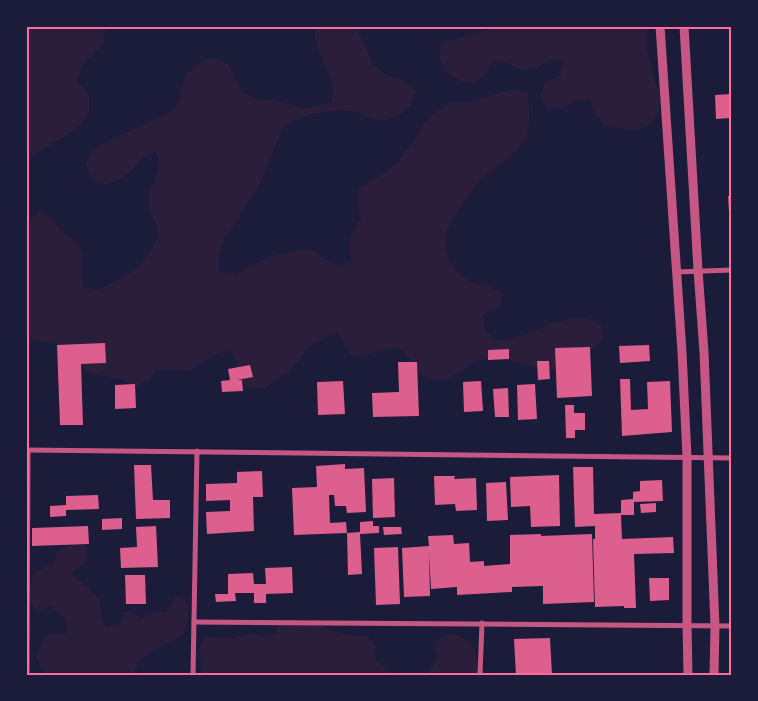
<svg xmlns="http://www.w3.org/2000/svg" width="758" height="701" font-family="Lato,sans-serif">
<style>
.green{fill:#2a1e3b}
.building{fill:#dd5f8e}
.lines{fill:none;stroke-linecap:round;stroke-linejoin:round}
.minor{stroke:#c65784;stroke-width:5}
.tertiary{stroke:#c65784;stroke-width:9}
.neatline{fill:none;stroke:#ff6b9d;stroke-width:2}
</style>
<rect width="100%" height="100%" fill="#1b1b3a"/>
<g class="green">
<path d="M26,26h80l-3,18 -21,22 -5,15 12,14v18l-9,13 -44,28 -10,3z"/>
<path d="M354,26l8,12 12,28 13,9 16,5 13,10 -5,16 -12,9 -13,6 -16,-3 -13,-6 -15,-2 -31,4 -15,5 -13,8 -24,59 -35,54 -5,15v16l16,4c23,-15 48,-24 76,-26l13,9 13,8 15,-4c-5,-21 -2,-27 9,-44l-4,-15 2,-16 27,-15 12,-10 19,-26 7,-13 11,-11 14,-9h16l45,-13 17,1 2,15v16l-2,15 -9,12 -12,11 -26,20 -10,13 -18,27 -6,13 -1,15 5,15 10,12 14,8 15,3 13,7 -3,15 -16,6 2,15 10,12 16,-1 44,-18 15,-3 16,-1 16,7 1,15 -12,11 -13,9 -14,7 -14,3 -16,-3 -32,-9h-14l-16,5 -12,10 -14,6h-15l-14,-6 -7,-14 -11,-11c-17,1 -30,6 -46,10l-16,-26 -28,15 -20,25 -13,9 -13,8 -16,-1 -10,-12v-15l-8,-12 -23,11 -17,11 -16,-2h-15l-10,12 -14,6 -13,-8 -30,-5 -14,-12 -10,-13 -14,-6 -17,-3 -10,-1v-116l14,-12 13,8 9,13 13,10 8,13 -2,15 3,17 15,3 15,-8 14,-8 13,-10 17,-26 -3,-16 -6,-13 -1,-16 7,-13 4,-15 -3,-14 -13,7 -10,11 -12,10 -15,6 -15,-6 -6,-15 7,-13 14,-9 43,-20 15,-5 14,-13 3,-14 6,-16 12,-11 15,-6 14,7 15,29 13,6h15l31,9 16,-2 14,-5 1,-16 -18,-44v-14z"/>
<path d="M495,26h153l-1,22 7,31 6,15 -1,16 -8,14 -14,6 -32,-4 -10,-12 -5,-14h-14l-13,8 -15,1 -8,-13 5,-14 15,-6 4,-15 -14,-1 -13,8 -16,2 -14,-7 -14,-3 -7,14 -12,9 -14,-2 -13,-9 -8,-13 2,-16c18,-6 37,-8 54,-17z"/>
<path d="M85,543l3,6c-2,4 -2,9 -3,13 -3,5 -10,7 -13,12 4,6 8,7 13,11 4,2 12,12 15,15l1,18 2,6 5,3 13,-3 3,-12 6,-1 11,7c9,-5 14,-8 24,-5l4,-4 6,-12h6l5,5 2,6v13l-5,13 -16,10 -12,5 -15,11 -2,6 -6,9h-86l-10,-17c1,-5 2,-6 4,-11 2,-2 2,-5 3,-7 5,-9 14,-7 23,-6l2,-6 -3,-11c-7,-3 -10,-8 -16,-11l-10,6 -5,-4 -6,-11c4,-23 3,-25 25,-33l3,-6v-6l11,-5 6,-3z"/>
<path d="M280,620l38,3 11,6 13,4 26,4 8,10 -1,13 18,15h-190l-4,-27 5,-11 26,2 21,-6 13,3 11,-3z"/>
<path d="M454,634c22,10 24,17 24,41h-52l11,-15 -3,-12 7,-11z"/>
</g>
<g class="building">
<path d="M732,94v24l-16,1 -1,-24z"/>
<rect x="729" y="162" width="3" height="17"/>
<path d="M728,196h4v16h-3z"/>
<path d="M105,343l1,20 -25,1 2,61h-23l-3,-80z"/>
<path d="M649,345l1,16 -30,2 -1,-17z"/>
<path d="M590,347l2,49 -35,2 -2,-50z"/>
<path d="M509,349v10l-21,1v-10z"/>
<path d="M537,361h12l1,18 -12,1z"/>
<path d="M398,362h19l2,54 -46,1 -1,-24 27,-1z"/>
<path d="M250,365l3,12 -16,3h5l1,11 -21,1 -1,-11 9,-1 -2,-11z"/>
<path d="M620,379h10l1,31 17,-1 -1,-27 23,-1 2,51 -50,4z"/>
<path d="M343,381l2,33 -27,1 -1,-33z"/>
<path d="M481,381l2,30 -19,1 -1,-30z"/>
<path d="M135,384l1,24 -21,1v-24z"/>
<path d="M535,384l2,35 -19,1 -1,-35z"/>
<path d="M508,388l1,29h-14l-2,-28z"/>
<path d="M565,405h9v8h11v17h-10v8h-9z"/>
<path d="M345,464v5l19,-1 2,44 -19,1 -1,-7h-11l-1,-11h-5l1,28 16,-1 1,11 -53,2 -2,-47 25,-1 -1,-21z"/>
<path d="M134,465h17l2,35h17v18l-34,1z"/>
<path d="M573,467h20l1,47 27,-1v-13l12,-1v-7l7,-1v-10l22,-1 1,21 -29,1v13h-13l1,24 51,-2 1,16 -40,1 2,54h-12v-2l-29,1 -2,-68h2v-13l-20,1z"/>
<path d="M262,471l1,26h-10l1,34 -47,3 -1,-22 24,-1v-11l-24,1v-17l31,-1v-11z"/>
<path d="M559,475l1,51 -29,1 -1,-21 -19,1 -1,-30z"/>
<path d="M434,476h21l-1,3 22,-1 1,32 -21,1 -1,-7 -20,1z"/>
<path d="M394,478l1,39 -22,1 -1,-39z"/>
<path d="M506,482l2,38 -21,1 -1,-38z"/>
<path d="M98,495l1,14 -33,1v6l-16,1v-11l16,-1v-9z"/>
<path d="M656,503v9l-15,1 -1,-9z"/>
<path d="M122,518v11l-20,1v-11z"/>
<path d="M373,521v5h6v7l-19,1 2,40 -14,1 -1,-42 13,-1v-10z"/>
<path d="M88,526l1,18 -57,2v-18z"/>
<path d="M156,526l2,41 -37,1 -1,-20 17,-1 -1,-20z"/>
<path d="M383,527h18l1,7 -18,1z"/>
<path d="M541,534v2l51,-2 2,68 -51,2v-18l-31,1v5l-55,3v-8l-26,2 -2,-37 1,44 -26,1 -2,-49 27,-2 -1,-10 25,-1 1,9 15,-1 1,19 14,-1v5l26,-2v-29z"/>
<path d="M398,547l2,57 -24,1 -2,-57z"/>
<path d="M292,567l1,26 -27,1v9h-12v-10h-19l1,8 -20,1 -1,-8h13v-20l25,-1 1,11h12l-1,-16z"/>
<path d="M125,575h20l1,29h-20z"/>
<path d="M649,578h20v22l-19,1z"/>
<path d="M550,638l2,37h-36l-2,-36z"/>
</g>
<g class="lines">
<g class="minor">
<path d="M676,272l56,-2"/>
<path d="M26,450l706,8"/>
<path d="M194,622l538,4"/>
<path d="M27,675l1,-225"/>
<path d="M193,675l4,-224"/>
<path d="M480,675l2,-52"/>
</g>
<g class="tertiary">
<path d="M660,26l22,326 5,105v168l1,50"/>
<path d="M684,26l14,244 6,82 11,274 -1,49"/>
</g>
</g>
<rect width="758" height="701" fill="none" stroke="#1b1b3a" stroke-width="55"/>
<rect x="28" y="28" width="702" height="646" class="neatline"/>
</svg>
